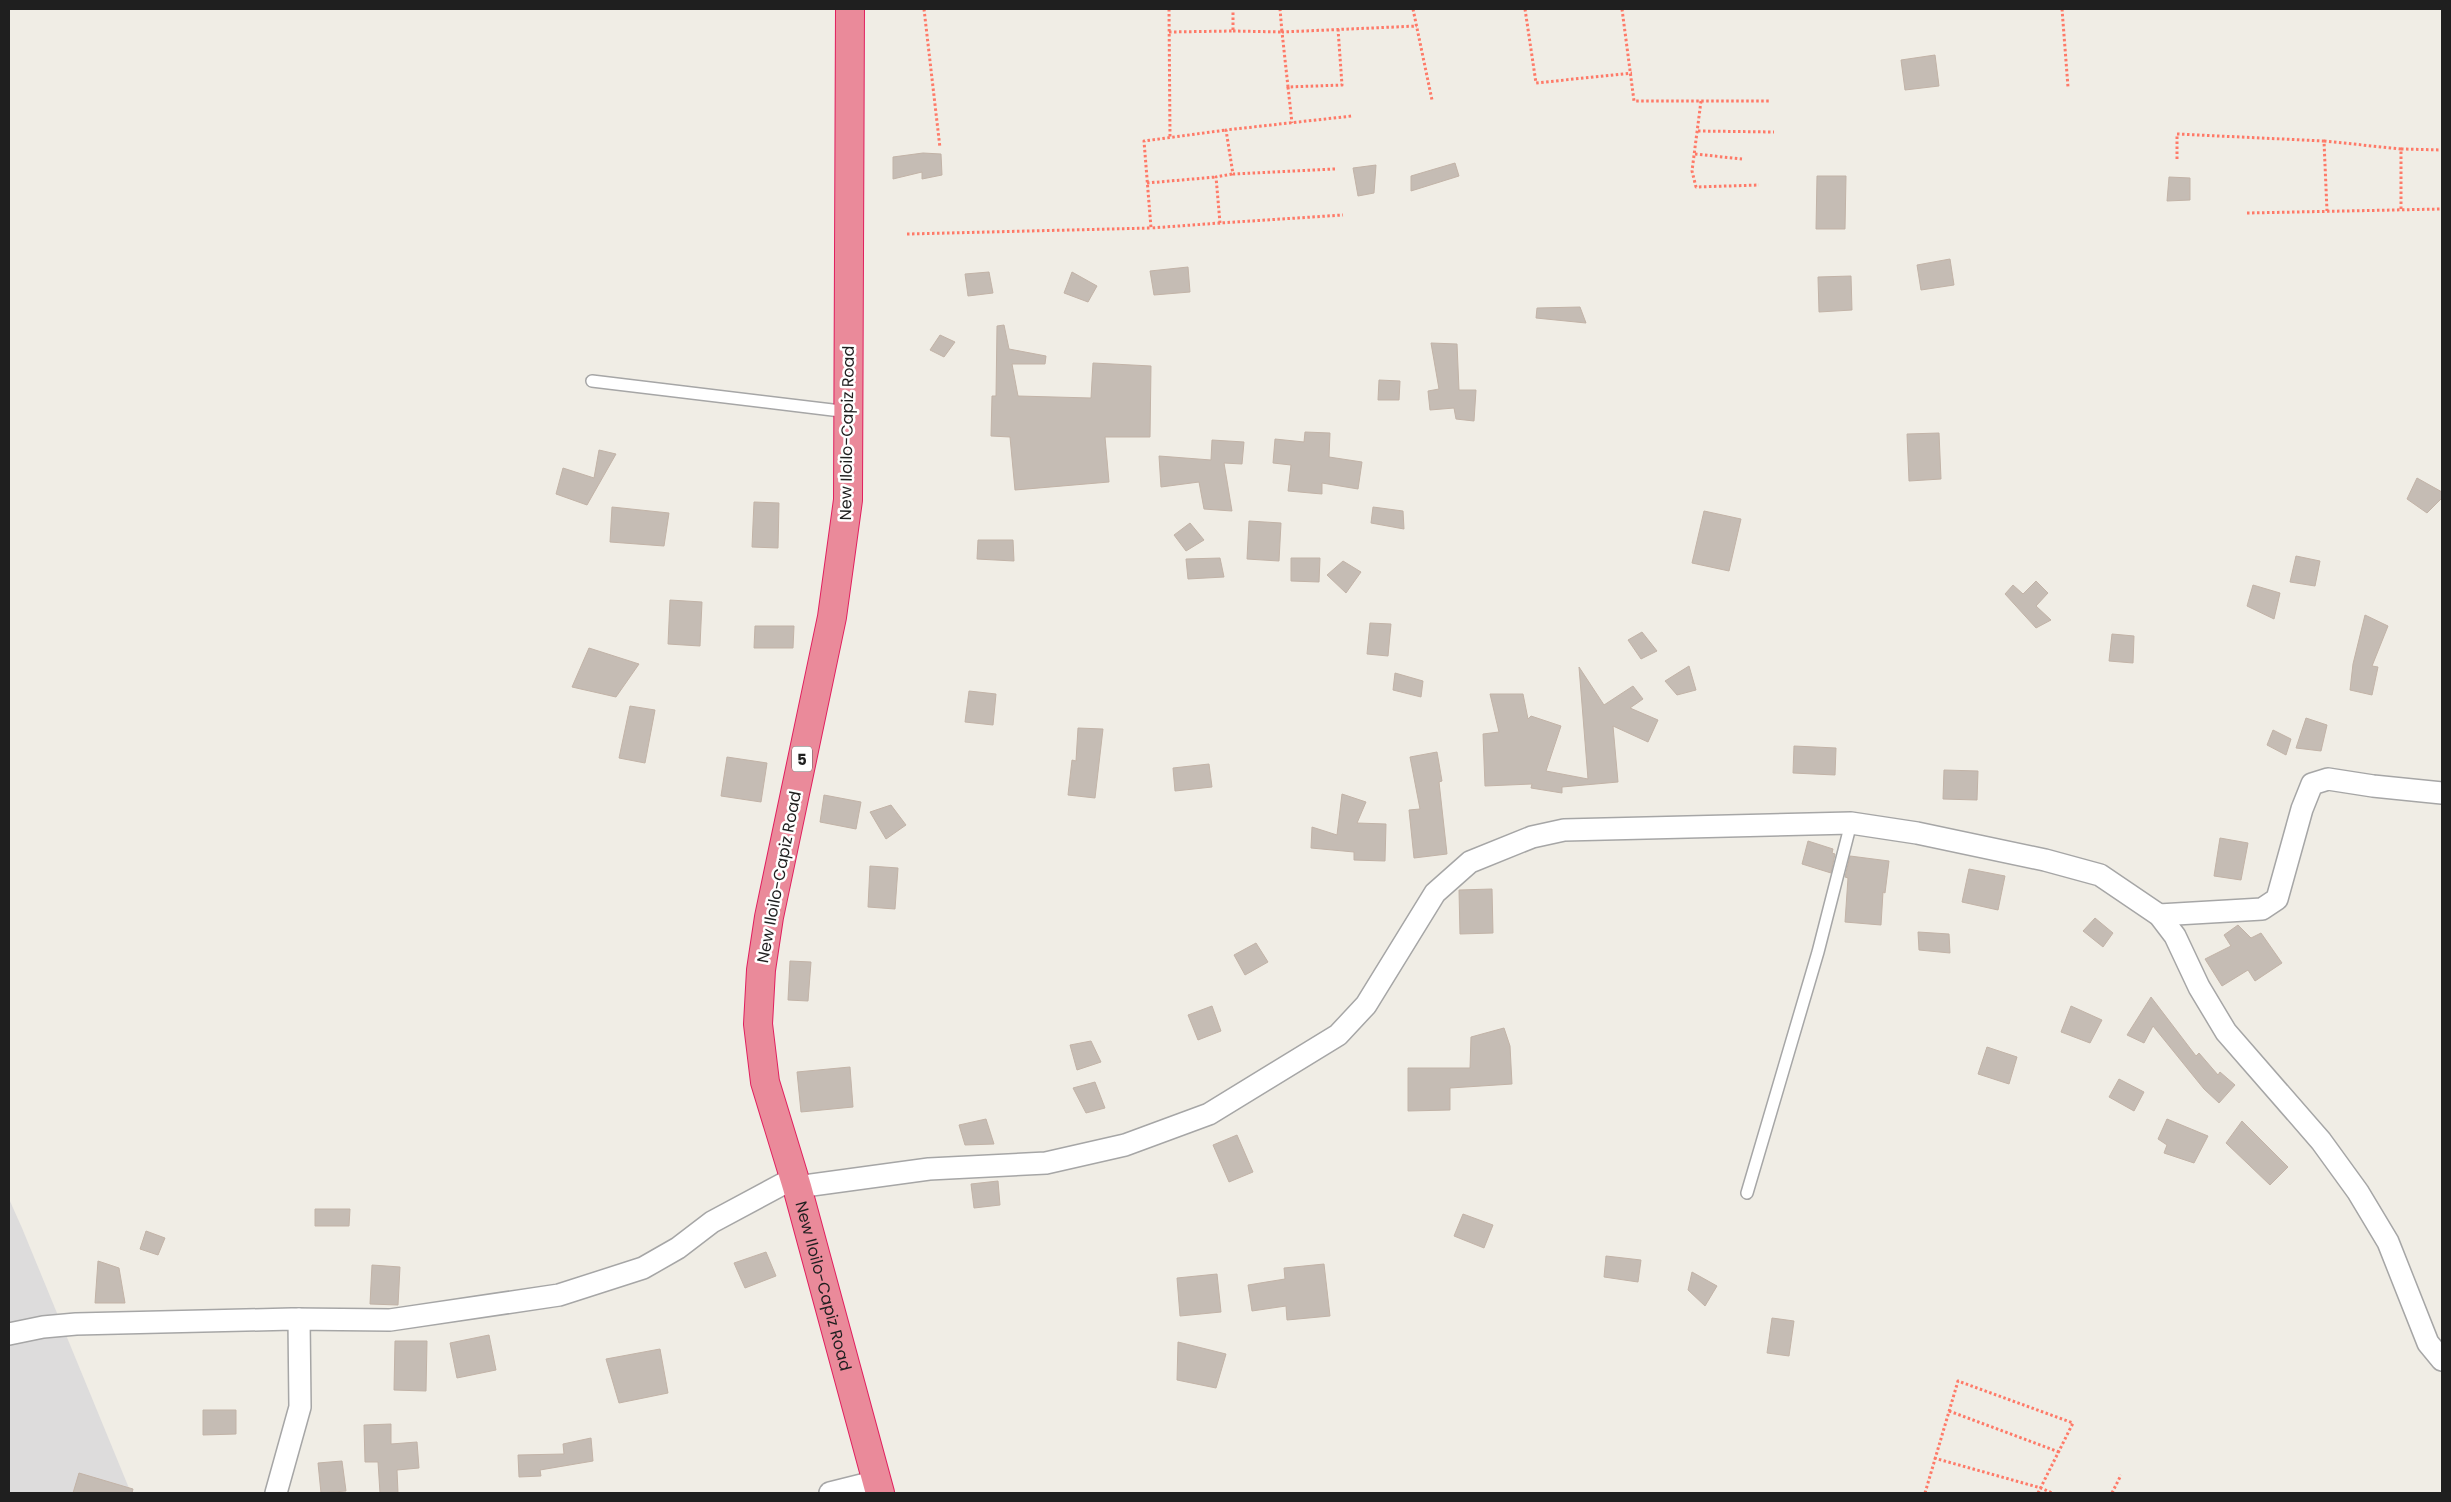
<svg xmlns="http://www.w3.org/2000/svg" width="2451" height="1502" font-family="Poppins,sans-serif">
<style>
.residential{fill:#dddcdc}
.building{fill:#c5bcb4;stroke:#c2b3a7}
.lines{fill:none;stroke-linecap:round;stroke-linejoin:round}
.lane-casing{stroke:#a6a6a6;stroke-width:14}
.street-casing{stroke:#a6a6a6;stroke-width:24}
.highway-casing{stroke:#e11f5e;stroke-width:30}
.path{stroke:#fe7a68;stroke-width:3;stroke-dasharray:2.5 2.5;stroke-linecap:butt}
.lane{stroke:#fff;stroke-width:11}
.street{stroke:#fff;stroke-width:21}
.highway{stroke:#ea8a9a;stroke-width:28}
.labels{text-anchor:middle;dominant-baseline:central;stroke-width:5;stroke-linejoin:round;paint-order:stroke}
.shield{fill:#fff;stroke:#626262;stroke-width:1}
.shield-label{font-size:15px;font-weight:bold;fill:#1f1f1f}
.street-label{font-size:16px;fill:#1f1f1f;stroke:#fff}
</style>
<rect width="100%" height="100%" fill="#f0ede5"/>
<path class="residential" d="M9,1199l13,29 109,265h-122z"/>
<g class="building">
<path d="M1935,55l4,31 -34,4 -4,-30z"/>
<path d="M923,153l18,1 1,21 -20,4v-7l-29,7v-22z"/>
<path d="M1455,163l4,13 -48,15v-15z"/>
<path d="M1376,165l-2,28 -16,3 -5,-28z"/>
<path d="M1817,176h29l-1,53h-29z"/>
<path d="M2169,177l21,1v22l-23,1z"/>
<path d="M1950,259l4,26 -33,5 -4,-25z"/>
<path d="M1188,267l2,25 -36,3 -4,-24z"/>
<path d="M989,272l4,21 -25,3 -3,-22z"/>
<path d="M1072,272l25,14 -9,16 -24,-9z"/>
<path d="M1851,276l1,34 -33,2 -1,-35z"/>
<path d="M1580,307l6,16 -50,-5 1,-10z"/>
<path d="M1004,325l5,24 37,7 -1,8h-33l6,32 73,2 2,-35 58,3 -1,71h-45l4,45 -94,8 -5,-53 -19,-1 1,-40h4l1,-70z"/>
<path d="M940,335l15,7 -11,15 -14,-7z"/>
<path d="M1431,343l26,1 2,46h17l-2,31 -18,-2 -2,-11 -24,2 -2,-19 11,-2z"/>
<path d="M1379,380l21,1 -1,19h-21z"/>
<path d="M1305,432l25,1 -1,24 33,5 -4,27 -36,-6v11l-34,-3 3,-26 -18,-2 2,-24 29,3z"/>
<path d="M1939,433l2,46 -32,2 -2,-47z"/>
<path d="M1212,440l32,2 -2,22 -18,-1 8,48 -28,-2 -5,-27 -38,5 -2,-31 52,4z"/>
<path d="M599,450l17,4 -29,51 -31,-11 7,-26 31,10z"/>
<path d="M2417,478l25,14v6l-15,15 -20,-14z"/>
<path d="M754,502l25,1 -1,45 -26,-1z"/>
<path d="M612,507l57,6 -5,33 -54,-4z"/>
<path d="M1373,507l30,4 1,18 -33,-6z"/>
<path d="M1704,511l37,8 -12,52 -37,-8z"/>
<path d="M1249,521l32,2 -2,38 -32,-2z"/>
<path d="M1190,523l14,17 -18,11 -12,-16z"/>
<path d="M978,540h35l1,21 -37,-2z"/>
<path d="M2296,556l24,5 -5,25 -25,-4z"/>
<path d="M1220,558l4,19 -36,2 -2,-20z"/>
<path d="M1291,558h29l-1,24 -28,-1z"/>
<path d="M1343,561l18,11 -15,21 -19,-18z"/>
<path d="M2036,581l12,12 -12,13 15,14 -15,8 -31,-34 8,-9 10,9z"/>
<path d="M2253,585l27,8 -6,26 -27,-13z"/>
<path d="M670,600l32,2 -2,44 -32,-2z"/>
<path d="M2365,615l23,11 -16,40 6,1 -6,28 -22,-5 3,-26z"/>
<path d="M1370,623l21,1 -3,32 -21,-2z"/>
<path d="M755,626h39l-1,22h-39z"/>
<path d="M1642,632l15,19 -16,8 -13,-19z"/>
<path d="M2112,634l22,2 -1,27 -24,-2z"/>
<path d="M589,648l50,16 -23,33 -44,-10z"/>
<path d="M1689,666l7,24 -19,5 -12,-14z"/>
<path d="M1579,667l25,38 29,-19 10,13 -13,9 28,12 -10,22 -35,-16 5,56 -56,5v6l-31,-5 1,-4 -47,2 -2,-52 16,-2 -9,-38h33l5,25 3,-3 30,10 -15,45 42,8z"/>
<path d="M1395,673l28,8 -2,16 -28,-7z"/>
<path d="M969,691l27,3 -3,31 -28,-3z"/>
<path d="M630,706l25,4 -10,53 -26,-5z"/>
<path d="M2306,718l21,7 -6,26 -25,-3z"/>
<path d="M1078,728l25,1 -8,69 -27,-3 4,-35 4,1z"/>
<path d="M2273,730l18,9 -5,16 -19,-10z"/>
<path d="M1794,746l42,2 -1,27 -42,-2z"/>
<path d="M1437,752l5,29 -3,1 8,72 -33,4 -5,-48 11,-1 -10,-52z"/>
<path d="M727,757l40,6 -6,39 -40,-6z"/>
<path d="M1209,764l3,23 -37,4 -2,-23z"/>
<path d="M1944,770l34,1 -1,29 -34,-1z"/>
<path d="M1342,794l24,8 -9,21 29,1 -1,37 -31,-1v-8l-43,-4 1,-21 25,8z"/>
<path d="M824,795l37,7 -5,27 -36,-7z"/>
<path d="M891,805l15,20 -20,14 -16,-27z"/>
<path d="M2220,838l28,5 -7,37 -27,-4z"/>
<path d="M1808,841l25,8 -1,4 3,1 -4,19 -29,-9z"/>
<path d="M1850,856l39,5 -4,32 -2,-1 -2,33 -36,-3 3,-44 -3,-1z"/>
<path d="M870,866l28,2 -3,41 -27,-2z"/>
<path d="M1969,869l36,7 -7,34 -36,-8z"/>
<path d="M1492,889l1,44 -33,1 -1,-44z"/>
<path d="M2095,918l18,15 -10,14 -20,-16z"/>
<path d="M2238,925l13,13 10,-5 21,30 -27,18 -7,-11 -26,16 -17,-27 26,-13 -7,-11z"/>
<path d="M1918,932l31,2 1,19 -31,-3z"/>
<path d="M1256,943l12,19 -23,13 -11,-20z"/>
<path d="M790,961l21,1 -3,39 -20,-1z"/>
<path d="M2151,997l45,59 3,-3 19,22 2,-3 15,13 -16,18 -15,-14 -51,-63 -9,17 -17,-8z"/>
<path d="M1212,1006l9,25 -23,9 -10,-25z"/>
<path d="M2071,1006l31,14 -12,23 -29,-11z"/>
<path d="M1504,1028l6,18 2,38 -62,4v22l-42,1v-43h62l1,-31z"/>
<path d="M1091,1041l10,21 -24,8 -7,-25z"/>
<path d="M1987,1047l30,10 -8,27 -31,-10z"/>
<path d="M850,1067l3,40 -52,5 -4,-40z"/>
<path d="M2119,1079l25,13 -10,19 -25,-14z"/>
<path d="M1095,1082l10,26 -19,5 -13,-25z"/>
<path d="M986,1119l8,25 -29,1 -6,-20z"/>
<path d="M2167,1119l41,17 -14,27 -30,-10 3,-8 -9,-6z"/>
<path d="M2242,1121l46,46 -18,18 -44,-42z"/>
<path d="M1237,1135l16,37 -24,10 -16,-37z"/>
<path d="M998,1181l2,24 -26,3 -3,-24z"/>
<path d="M315,1209h35l-1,17h-34z"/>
<path d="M1463,1214l30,11 -9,23 -30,-12z"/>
<path d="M146,1231l19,7 -7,17 -18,-6z"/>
<path d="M766,1252l10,24 -31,12 -11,-25z"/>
<path d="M1606,1256l35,4 -3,22 -34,-5z"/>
<path d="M98,1261l21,7 6,35h-30z"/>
<path d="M1324,1264l6,52 -43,4 -1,-14 -34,5 -4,-26 37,-6 -1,-11z"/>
<path d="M372,1265l28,2 -2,38 -28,-1z"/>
<path d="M1692,1272l25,14 -12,20 -17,-16z"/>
<path d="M1217,1274l4,38 -41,4 -3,-38z"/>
<path d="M1772,1318l22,3 -5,35 -22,-3z"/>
<path d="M489,1335l7,35 -39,8 -7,-35z"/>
<path d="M395,1341h32l-1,50 -32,-1z"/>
<path d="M1178,1342l48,12 -10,34 -39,-8z"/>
<path d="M660,1349l8,44 -49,10 -13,-44z"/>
<path d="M203,1410h33v24l-33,1z"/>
<path d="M391,1424v20l26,-2 2,26 -22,2 1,23h-18l-2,-31h-13l-1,-37z"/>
<path d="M591,1438l2,23 -53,9 1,6 -22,1 -1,-22 46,-1 -1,-10z"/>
<path d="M342,1461l4,30 -25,2 -3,-30z"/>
<path d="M79,1473l54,16 -1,4h-59z"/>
</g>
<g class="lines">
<defs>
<g id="lane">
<path d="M592,381l257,31"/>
<path d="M1747,1193l71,-241 33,-129"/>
</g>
<g id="street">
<path d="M2159,915l103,-6 15,-10 25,-90 10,-25 16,-5 45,7 69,7"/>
<path d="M797,1187l132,-18 117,-6 79,-18 84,-31 129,-79 28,-30 69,-112 35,-31 62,-25 32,-7 287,-7 66,10 128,27 55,15 59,40 16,21 24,51 27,45 95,109 37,51 30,50 40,101 14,17"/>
<path d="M9,1334l34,-7 33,-3 216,-5 98,1 169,-25 84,-27 35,-20 34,-26 82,-44"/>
<path d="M276,1493l24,-86 -1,-88"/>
<path d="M830,1493l48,-12"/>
</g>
<g id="highway">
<path id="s1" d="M850,9l-2,491 -16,117 -63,300 -8,53 -3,54 7,58 32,105 83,306"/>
</g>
</defs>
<use href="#lane" class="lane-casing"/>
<use href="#street" class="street-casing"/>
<use href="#highway" class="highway-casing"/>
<g class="path">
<path d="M924,9l16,139"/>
<path d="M1169,9l1,128"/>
<path d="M1413,9l19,91"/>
<path d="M1525,9l11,74 96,-10"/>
<path d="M1622,9l12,92h137"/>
<path d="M2062,9l6,78"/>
<path d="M1338,29l4,56 -54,2 -6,-55 135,-6"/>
<path d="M1233,31l49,1 -2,-23"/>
<path d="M1169,32l64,-1v-22"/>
<path d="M1288,87l4,36"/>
<path d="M1701,101l-9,70 4,16 63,-2"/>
<path d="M1698,131l76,1"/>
<path d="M2324,141l77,8v61"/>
<path d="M2401,149l41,1"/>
<path d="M1695,154l47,5"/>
<path d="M2177,159v-25l147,7 3,70"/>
<path d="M1335,169l-102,5 -7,-44 126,-14"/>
<path d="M1232,174l-16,3 4,46 123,-8"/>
<path d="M1147,183l69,-6"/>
<path d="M2247,213l195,-4"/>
<path d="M1220,223l-69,5 -7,-87 82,-11"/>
<path d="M907,234l244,-6"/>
<path d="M1949,1411l110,41"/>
<path d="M1934,1458l107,30 11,5"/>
<path d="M1925,1493l33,-112 115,42 -35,70"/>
<path d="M2112,1493l9,-18"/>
</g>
<use href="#lane" class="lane"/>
<use href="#street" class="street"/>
<use href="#highway" class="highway"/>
</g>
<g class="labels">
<rect class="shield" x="792" y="746.5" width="20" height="25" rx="4"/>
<g class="shield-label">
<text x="802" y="759">5</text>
</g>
<g class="street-label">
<text transform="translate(847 433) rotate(-89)">New Iloilo-Capiz Road</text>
<text transform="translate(779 877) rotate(-79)">New Iloilo-Capiz Road</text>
<text stroke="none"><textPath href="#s1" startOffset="1294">New Iloilo-Capiz Road</textPath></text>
</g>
</g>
<rect width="2451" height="1502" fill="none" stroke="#1f1f1f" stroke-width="20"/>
</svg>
